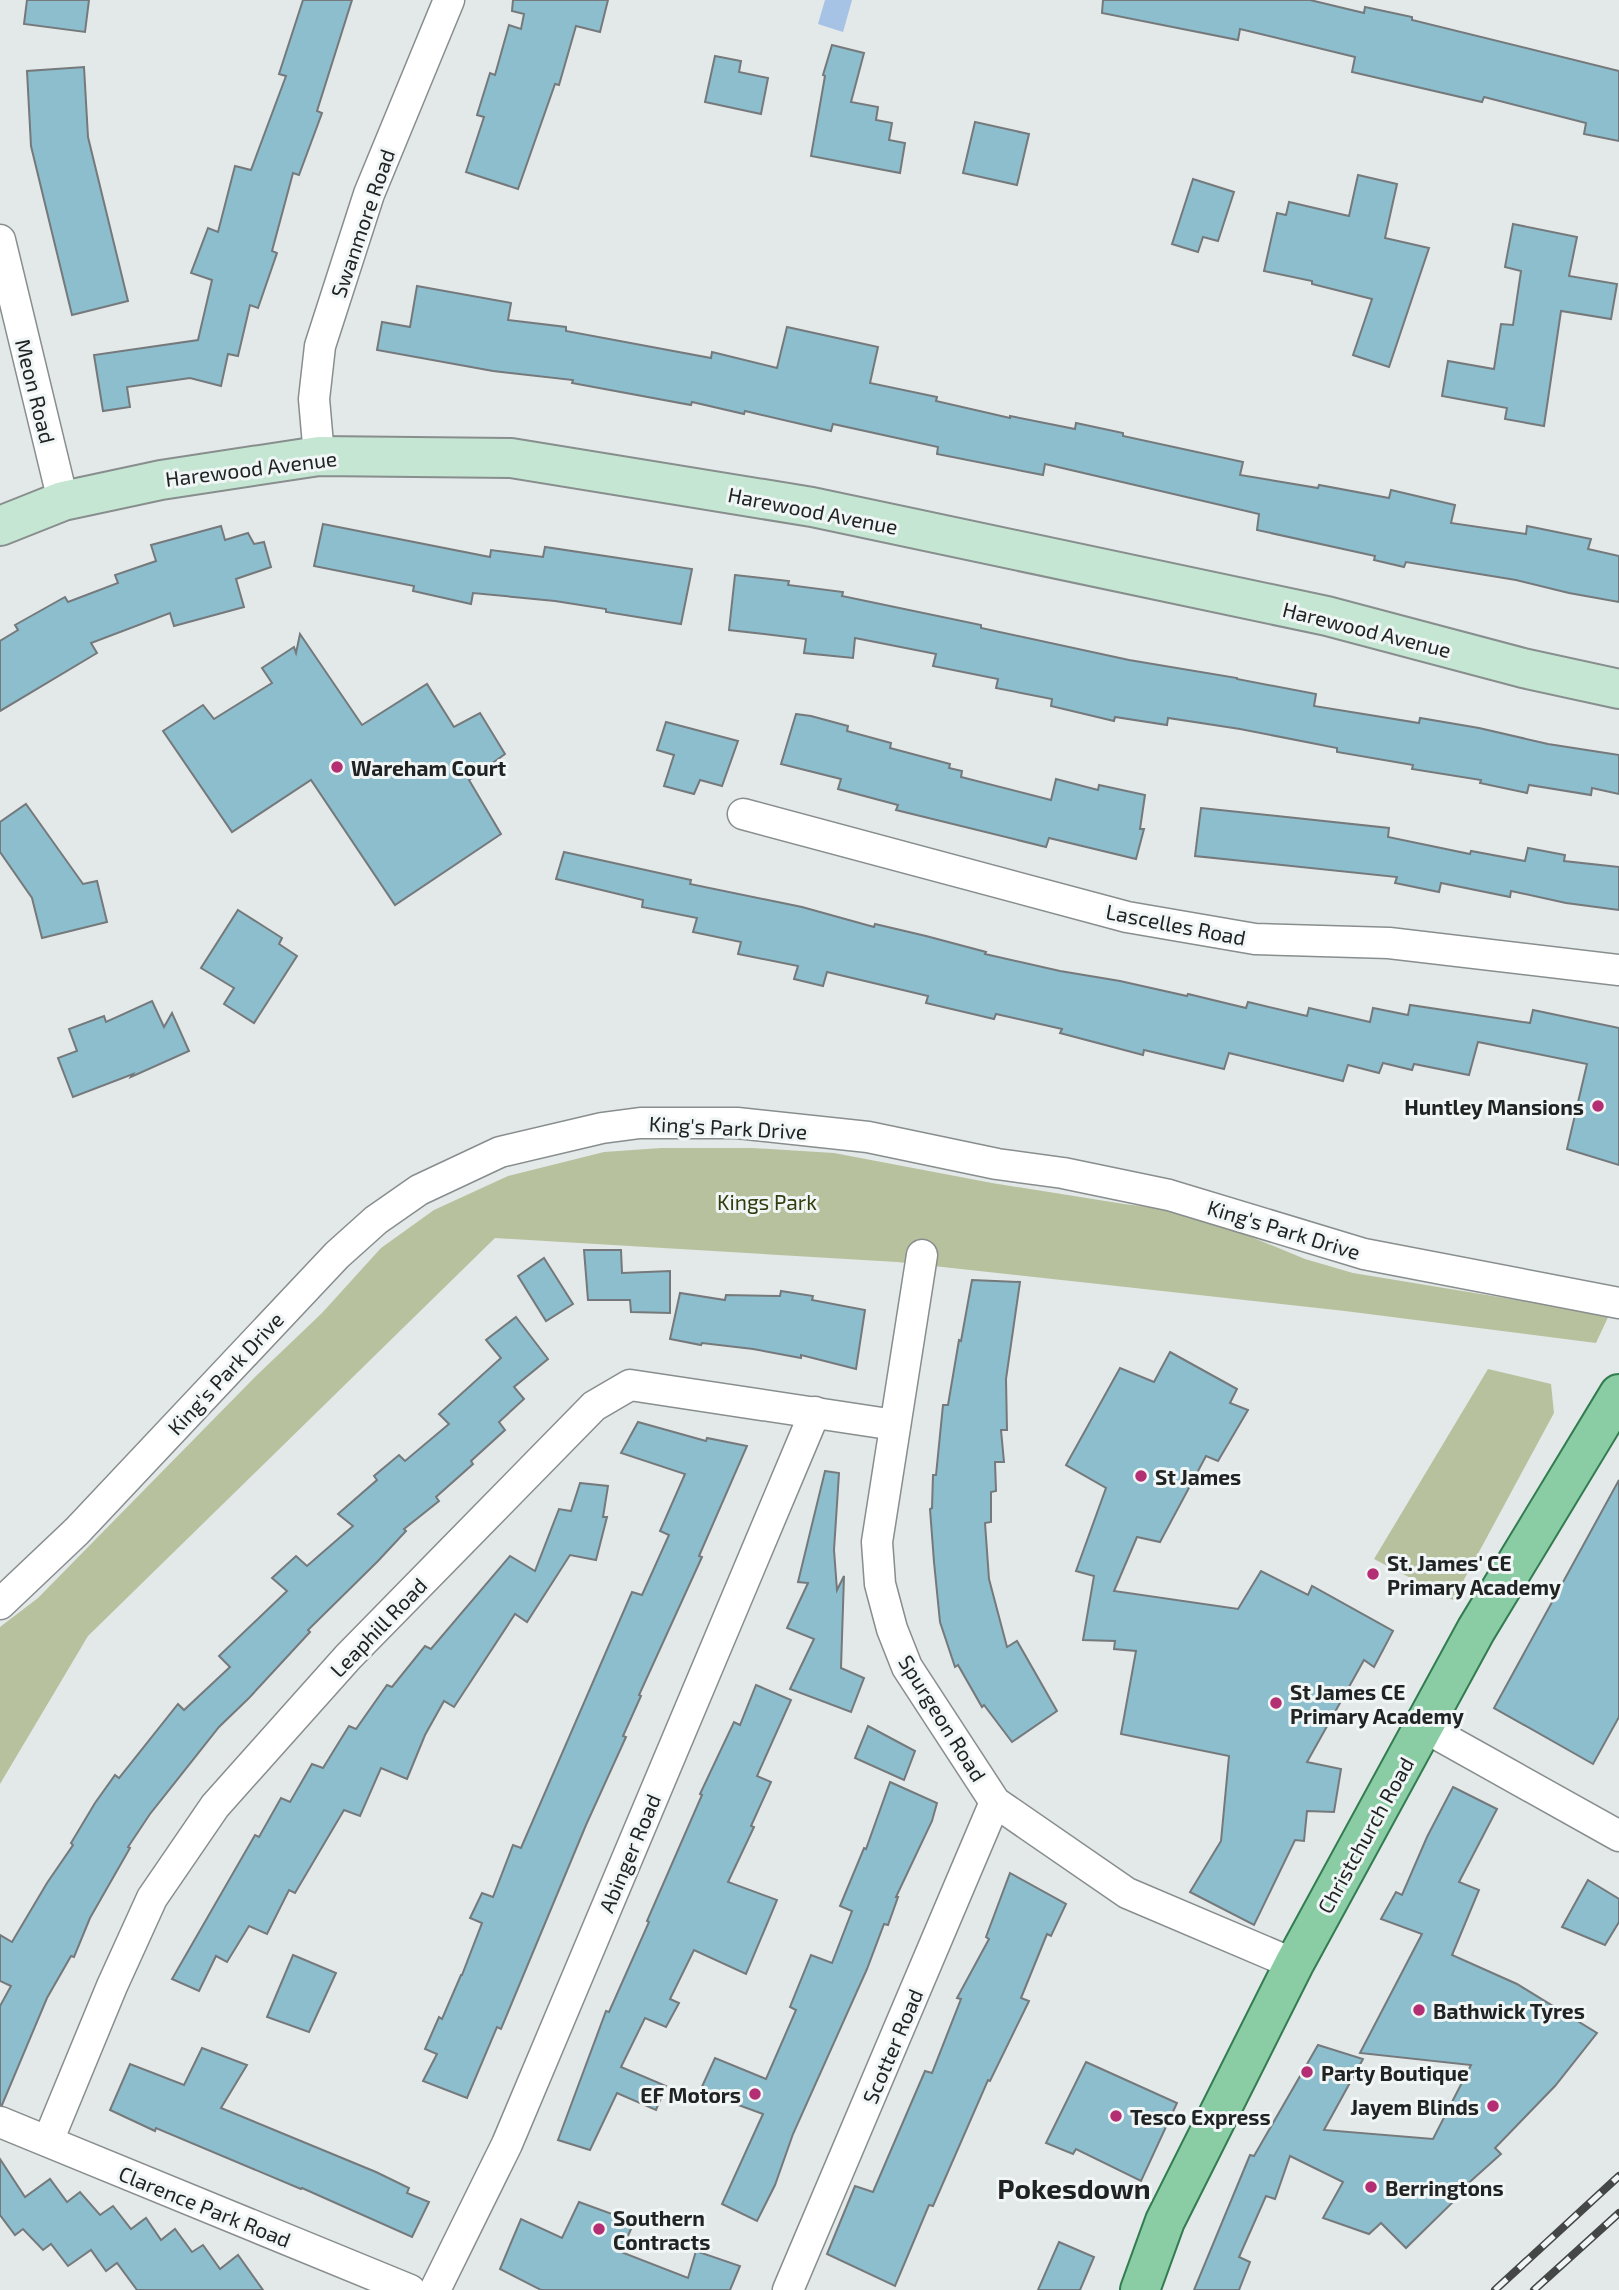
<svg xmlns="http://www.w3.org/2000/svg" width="1619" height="2290" font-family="'Exo 2',sans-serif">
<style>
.green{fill:#b7c19e}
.water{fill:#a6c2e4}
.building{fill:#8cbece;stroke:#75797b;stroke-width:2}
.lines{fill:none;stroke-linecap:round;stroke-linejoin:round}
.street-casing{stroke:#888d8d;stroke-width:33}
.secondary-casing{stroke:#888d8d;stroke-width:42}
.primary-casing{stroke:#337b50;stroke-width:42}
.street{stroke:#fff;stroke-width:30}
.secondary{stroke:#c4e6d2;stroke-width:38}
.primary{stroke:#8acda5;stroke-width:38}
.rail-casing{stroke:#454747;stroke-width:8}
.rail{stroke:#f0f6f5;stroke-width:5;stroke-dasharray:16;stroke-linecap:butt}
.poi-dot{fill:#b42e73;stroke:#f0f6f5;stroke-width:2.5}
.labels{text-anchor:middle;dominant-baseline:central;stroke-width:6;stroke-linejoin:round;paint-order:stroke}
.street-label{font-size:21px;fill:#212323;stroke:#f0f6f5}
.poi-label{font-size:21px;font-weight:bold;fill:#212323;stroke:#f0f6f5;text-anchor:start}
.park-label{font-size:21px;fill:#313b0b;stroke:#f0f6f5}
.district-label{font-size:28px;font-weight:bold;fill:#212323;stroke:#f0f6f5}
</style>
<rect width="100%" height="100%" fill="#e3e8e8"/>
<g class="green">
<path d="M661,1148h91l82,5 158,30 132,21 67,8 114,47 48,14 164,27 93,13 -14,30 -251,-32 -448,-49 -402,-24 -407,398 -88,148v-157l38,-29 218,-222 66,-63 59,-65 53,-38 74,-34 96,-24z"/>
<path d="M1488,1369l63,15 3,29 -101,187 -79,-41z"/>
</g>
<path class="water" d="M825,0h27l-9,32 -25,-8z"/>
<g class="building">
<path d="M27,0h62l-4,32 -61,-8z"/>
<path d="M303,0h49l-35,111 5,2 -23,62 -6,-2 -21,78 5,2 -19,55 -8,-3 -12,51 -10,-2 -7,32 -31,-8 -63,9 3,20 -27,4 -9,-56 104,-15 14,-60 -21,-7 17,-45 10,4 17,-66 16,4 35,-94 -7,-2z"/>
<path d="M513,0h95l-8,32 -24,-6 -17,59 -4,-1 -37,105 -52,-17 18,-55 -7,-2 13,-42 5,2 14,-50 12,4 3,-15 -12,-3z"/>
<path d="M1103,0h207l54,13 1,-6 47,10v3l207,51v70l-35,-7 2,-11 -102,-26 -2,5 -130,-30 3,-15 -115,-28 -2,11 -136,-27z"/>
<path d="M832,45l32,8 -13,49 27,5 -2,13 16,3 -3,17 16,3 -5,30 -89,-17 14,-80 -2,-1z"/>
<path d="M715,56l26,5 -2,11 29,6 -7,36 -56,-12z"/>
<path d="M84,67l4,70 40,164 -56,14 -41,-169 -4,-75z"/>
<path d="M975,122l54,12 -12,51 -54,-12z"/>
<path d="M1358,175l39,9 -12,54 44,10 -40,119 -36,-12 19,-56 -60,-15v-3l-48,-10 13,-58 9,2 3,-13 60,14z"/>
<path d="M1193,179l41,13 -16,49 -15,-4 -5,15 -26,-8z"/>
<path d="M1513,224l64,13 -8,39 48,8 -6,35 -50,-8 -17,115 -39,-7 2,-11 -65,-12 6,-35 46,8 7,-45 12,1 8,-54 -16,-4z"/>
<path d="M417,286l94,17 -3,17 58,7v4l145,27 1,-6 65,16 10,-41 91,20 -8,36 67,14 -1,4 74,17v-2l65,13 1,-6 47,10v3l120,26 -3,13 78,13 1,-3 70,13 2,-8 64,15 -4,18 75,11 1,-8 64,13 -3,10 31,7v46l-50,-9 -53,-13 -110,-18 -2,5 -30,-7 1,-4 -118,-26 2,-16 -214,-50 -2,11 -106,-21 1,-7 -105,-23 -2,7 -86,-20 -1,3 -52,-12 -1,3 -119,-22 1,-3 -80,-9 -116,-21 5,-28 28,5z"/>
<path d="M323,524l167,33 1,-7 52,7 2,-10 147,22 -11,55 -75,-12v-3l-51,-8 -82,-8 -2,11 -58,-13 1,-5 -100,-20z"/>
<path d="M221,526l4,14 23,-7 6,11 10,-2 7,25 -35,12 8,28 -70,19 -4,-13 -79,30 6,10 -97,58v-70l18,-11 -3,-5 50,-28 3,5 50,-19 -3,-8 41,-14 -5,-16z"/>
<path d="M735,575l54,6 -1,4 55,7 -1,4 139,29v3l148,32 108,18v1l79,15 -2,12 105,17 1,-5 59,10 69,16 71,11v39l-27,-6 -1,7 -62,-10 -2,8 -47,-10 1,-3 -69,-11 1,-4 -76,-13v-4l-97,-19 -72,-11 -1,7 -52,-8 -1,4 -63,-15 1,-7 -56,-11 2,-9 -65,-13 3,-12 -81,-16 -2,20 -49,-5 2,-14 -77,-9z"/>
<path d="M300,634l62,91 65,-41 27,43 26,-14 25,41 -36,26 32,54 -106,71 -84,-125 -79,52 -69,-101 40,-26 11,14 58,-36 -10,-15 32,-21 2,6z"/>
<path d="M796,714l15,2 37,10 -1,5 44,12 -1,5 60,16 -1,4 13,3 -1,6 90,23 5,-21 42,11 1,-5 46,10 -5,34h4l-8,30 -87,-21 -3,9 -150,-37 2,-5 -60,-16 3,-10 -60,-15z"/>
<path d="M666,722l72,19 -16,45 -22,-6 -6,14 -30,-8 10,-31 -17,-5z"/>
<path d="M26,804l57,80 14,-3 10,41 -65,16 -10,-40 -32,-46v-30z"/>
<path d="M1201,808l188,20 -1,9 82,17 1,-3 54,10 3,-13 37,7 -1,6 55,6v43l-53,-7 -55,-12 -1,6 -69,-14 -2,9 -44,-9 2,-6 -202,-21z"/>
<path d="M564,852l127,28 -1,4 112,23 72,20 1,-3 51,12 60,16 -1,2 75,17 60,10 67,15 1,-2 58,14 2,-6 59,14 2,-8 61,14 3,-14 35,7 2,-10 120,18 3,-13 86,18v137l-52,-16 20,-85 -109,-22 -9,33 -55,-11 -2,6 -29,-7 -4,10 -31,-8 -5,16 -114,-28 -5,16 -80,-19 -1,5 -83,-22 2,-4 -66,-15 -2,5 -68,-16 2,-7 -101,-24 -4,14 -29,-7 4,-13 -60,-12 3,-12 -48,-10 4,-14 -55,-11 1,-7 -87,-21z"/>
<path d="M238,910l44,28 -3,6 18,12 -43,67 -30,-19 10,-16 -33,-20z"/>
<path d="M152,1001l12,26 8,-14 17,38 -58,26 2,-3 -60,23 -15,-39 19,-7 -8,-22 35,-13 2,6z"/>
<path d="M584,1250h37l1,23 48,-2v42l-39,-1 -1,-12h-42z"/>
<path d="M544,1258l29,46 -27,17 -28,-45z"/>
<path d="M972,1280l48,2 -14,97 1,51h-6l3,32h-9l1,29 -5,1v30l-6,1 4,56 18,68 10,-6 40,70 -45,31 -28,-37 -2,2 -24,-42 -3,2 -15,-45 -6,-60 -4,-53 2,-1 1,-33h3l7,-70h5l11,-65 2,1z"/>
<path d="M781,1291l32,5 -1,4 53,10 -9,59 -55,-14v3l-48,-9 -51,-6 -1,2 -31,-6 10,-46 45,7 1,-5 54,1z"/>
<path d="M516,1317l32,42 -34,28 10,12 -25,23 6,8 -34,31 2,3 -37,33 3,4 -35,28 2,2 -28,30 -70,69 2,2 -61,66 -30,29 -69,87 -22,33 2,1 -40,70 -16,39 -3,-1 -24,42 -45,107h-2v-99l11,-20 -11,-5v-46l12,7 35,-59 26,-38 -2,-2 24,-40 20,-28 4,3 59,-74 6,6 46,-43 -11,-11 68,-65 -15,-13 24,-22 11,10 46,-40 -15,-12 39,-34 -3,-4 25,-21 6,6 44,-37 -10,-10 62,-56 -15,-18z"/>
<path d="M1170,1352l67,37 -7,14 18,7 -30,51 -12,-5 -46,86 -23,-5 -23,54 124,18 23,-38 47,24 4,-9 81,45 -19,36 -10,-7 -57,102 34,7 -7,43 -27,-1 -3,30 -9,-1 -41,85 -64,-33 31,-51 8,-85 -108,-22 15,-83 -22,-2 1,-8 -32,-1 11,-64 -18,-5 30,-83 -40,-23 54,-97 34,14z"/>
<path d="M638,1422l68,19 1,-3 40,8 -48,110 3,1 -63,138 2,1 -18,40 3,1 -40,88 -85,204 -4,-2 -30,71 -44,-17 14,-27 -12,-5 14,-32 3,2 19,-44h1l20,-52 -12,-5 12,-25 11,4 20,-52 8,3 111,-256 10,3 27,-60 -9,-4 25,-57 -64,-21z"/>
<path d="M825,1471l14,2 -5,77 3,40 7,-14 -3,92 23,10 -13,34 -61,-23 24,-50 -27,-11 21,-45 -10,-1z"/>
<path d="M1619,1480v237l-26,47 -99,-56z"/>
<path d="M580,1483l28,3 -5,31h4l-11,43 -26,-5 -43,67 -12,-8 -61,93 -10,-6 -19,34 -18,44 -26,-11 -21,48 -16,-6 -49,83 -6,-3 -22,44 -18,-8 -22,36 -11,-6 -17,35 -27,-12 83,-144 4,2 22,-39 9,4 22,-38 11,4 26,-42 7,3 31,-44 5,2 33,-41 6,3 79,-93 25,15 24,-62 12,2z"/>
<path d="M756,1685l35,15 -34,76 14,6 -20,44 3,1 -26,55 49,18 -31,74 -52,-24 -24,49 9,4 -13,24 -21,-9 -24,49 45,19 -10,24 -39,-17 -27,57 -32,-10 48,-129 3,1 40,-90 -2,-1 55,-126 -2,-1 34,-72 6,3z"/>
<path d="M868,1726l47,25 -11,29 -49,-22z"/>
<path d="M890,1782l47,21 -5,18 -36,76h2l-10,28 -4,-1 -17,45 -74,165 -18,51 -18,36 -35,-17 41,-90 -63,-23 15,-33 51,21 30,-69 -6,-3 21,-52 21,8 20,-52 -12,-5 24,-58 2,1z"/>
<path d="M1453,1787l44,22 -38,73 20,8 -27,65 65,29 80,49 -42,53 -60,62 6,6 -48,43 3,2 -50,49 -25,-25 -12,11 -46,-16 20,-36 -53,-26 -15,43 -9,-3 -27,61 11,5 -11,28h-45l56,-135 4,1 64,-111 45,14 -39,71 109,9 38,-74 -111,-12 62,-119 -41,-15 15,-27 6,3 25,-58z"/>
<path d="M1010,1873l56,31 -15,32 -4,-2 -26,64 8,3 -39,80 -2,-1 -55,126 -4,-1 -34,81 -68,-32 28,-68 18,6 52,-121 7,2 29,-74 -4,-1 32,-59 -3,-2z"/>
<path d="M1588,1880l31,19v23l-14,23 -43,-18z"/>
<path d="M293,1955l43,18 -27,59 -42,-15z"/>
<path d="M202,2048l45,17 -26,43 155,64 33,16 -2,5 22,9 -17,35 -110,-49 -1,1 -145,-61 -1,3 -45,-21 20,-46 54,21z"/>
<path d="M1086,2062l91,41 -36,78 -65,-32 -3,5 -27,-11z"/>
<path d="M0,2159l25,38 25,-18 17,23 13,-10 20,23 13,-9 18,23 15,-11 15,22 14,-11 17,23 11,-7 17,24 18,-14 25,35h-126l-20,-27 -11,8 -15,-21 -23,16 -17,-22 -8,6 -20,-21 -8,6 -15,-20z"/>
<path d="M579,2202l55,20 -13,30 67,26 8,-27 44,15 -10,24h-189l-41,-21 21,-50 41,19z"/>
<path d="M1059,2242l35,15 -14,33h-42z"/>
</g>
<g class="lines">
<defs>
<g id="street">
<path d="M0,240l63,261"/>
<path d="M319,456l-5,-57 6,-53 49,-152 80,-194"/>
<path d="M743,814l384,103 128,22 134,4 230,27"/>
<path d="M922,1255l-45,287 3,42 12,45 15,38 88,135 132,91 167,71"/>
<path d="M0,1604l77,-73 260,-276 39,-35 43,-30 81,-38 102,-24 38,-5h97l131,14 129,27 66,9 106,22 195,59 255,49"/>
<path d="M1424,1727l195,109"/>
<path d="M0,2122l410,168"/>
<path d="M48,2141l64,-155 40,-88 63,-92 133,-149 246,-251 36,-21 265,40"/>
<path d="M435,2290l72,-146 308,-732"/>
<path d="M788,2290l207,-488"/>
</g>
<path id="secondary" d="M0,526l63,-25 98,-21 158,-24 192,2 301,49 515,109 196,52 96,21"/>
<path id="primary" d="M1140,2290l25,-69 129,-257 182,-334 143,-236"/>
</defs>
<use href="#street" class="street-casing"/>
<use href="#secondary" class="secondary-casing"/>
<use href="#primary" class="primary-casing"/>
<use href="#street" class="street"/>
<use href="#secondary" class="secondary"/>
<use href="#primary" class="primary"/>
<defs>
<g id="rail">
<path d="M1495,2290l124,-114"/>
<path d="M1534,2290l85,-77"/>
</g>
</defs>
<use href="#rail" class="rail-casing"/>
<use href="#rail" class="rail"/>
</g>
<g class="poi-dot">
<circle cx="337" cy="767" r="7"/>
<circle cx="1598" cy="1106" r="7"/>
<circle cx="1141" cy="1476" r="7"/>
<circle cx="1373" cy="1574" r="7"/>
<circle cx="1276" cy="1703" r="7"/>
<circle cx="1419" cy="2010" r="7"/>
<circle cx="1307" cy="2072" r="7"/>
<circle cx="755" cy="2094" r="7"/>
<circle cx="1493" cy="2106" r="7"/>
<circle cx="1116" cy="2116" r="7"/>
<circle cx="1371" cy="2187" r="7"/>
<circle cx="599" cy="2229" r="7"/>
</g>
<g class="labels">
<g class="street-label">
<text transform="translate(362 223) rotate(-71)">Swanmore Road</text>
<text transform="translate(36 391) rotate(76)">Meon Road</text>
<text transform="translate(251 468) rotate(-7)">Harewood Avenue</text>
<text transform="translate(813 510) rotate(11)">Harewood Avenue</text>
<text transform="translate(1367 629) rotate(14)">Harewood Avenue</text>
<text transform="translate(1176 924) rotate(11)">Lascelles Road</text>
<text transform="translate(728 1127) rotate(3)">King's Park Drive</text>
<text transform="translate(1284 1229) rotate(17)">King's Park Drive</text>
<text transform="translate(225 1373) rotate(-47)">King's Park Drive</text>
<text transform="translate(378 1627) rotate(-46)">Leaphill Road</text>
<text transform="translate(943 1718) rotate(58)">Spurgeon Road</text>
<text transform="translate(1365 1835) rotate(-61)">Christchurch Road</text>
<text transform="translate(629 1853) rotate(-67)">Abinger Road</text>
<text transform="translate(892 2046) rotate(-67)">Scotter Road</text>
<text transform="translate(205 2206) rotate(22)">Clarence Park Road</text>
</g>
<g class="poi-label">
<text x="351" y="767">Wareham Court</text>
<text x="1584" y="1106" text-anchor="end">Huntley Mansions</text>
<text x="1155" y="1476">St James</text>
<text x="1387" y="1562">St. James' CE<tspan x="1387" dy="24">Primary Academy</tspan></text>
<text x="1290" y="1691">St James CE<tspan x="1290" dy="24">Primary Academy</tspan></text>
<text x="1433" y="2010">Bathwick Tyres</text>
<text x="1321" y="2072">Party Boutique</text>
<text x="741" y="2094" text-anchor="end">EF Motors</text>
<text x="1479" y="2106" text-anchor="end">Jayem Blinds</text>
<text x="1130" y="2116">Tesco Express</text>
<text x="1385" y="2187">Berringtons</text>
<text x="613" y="2217">Southern<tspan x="613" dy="24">Contracts</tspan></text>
</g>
<g class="park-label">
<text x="767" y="1201">Kings Park</text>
</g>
<g class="district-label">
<text x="1074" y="2188">Pokesdown</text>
</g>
</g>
</svg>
